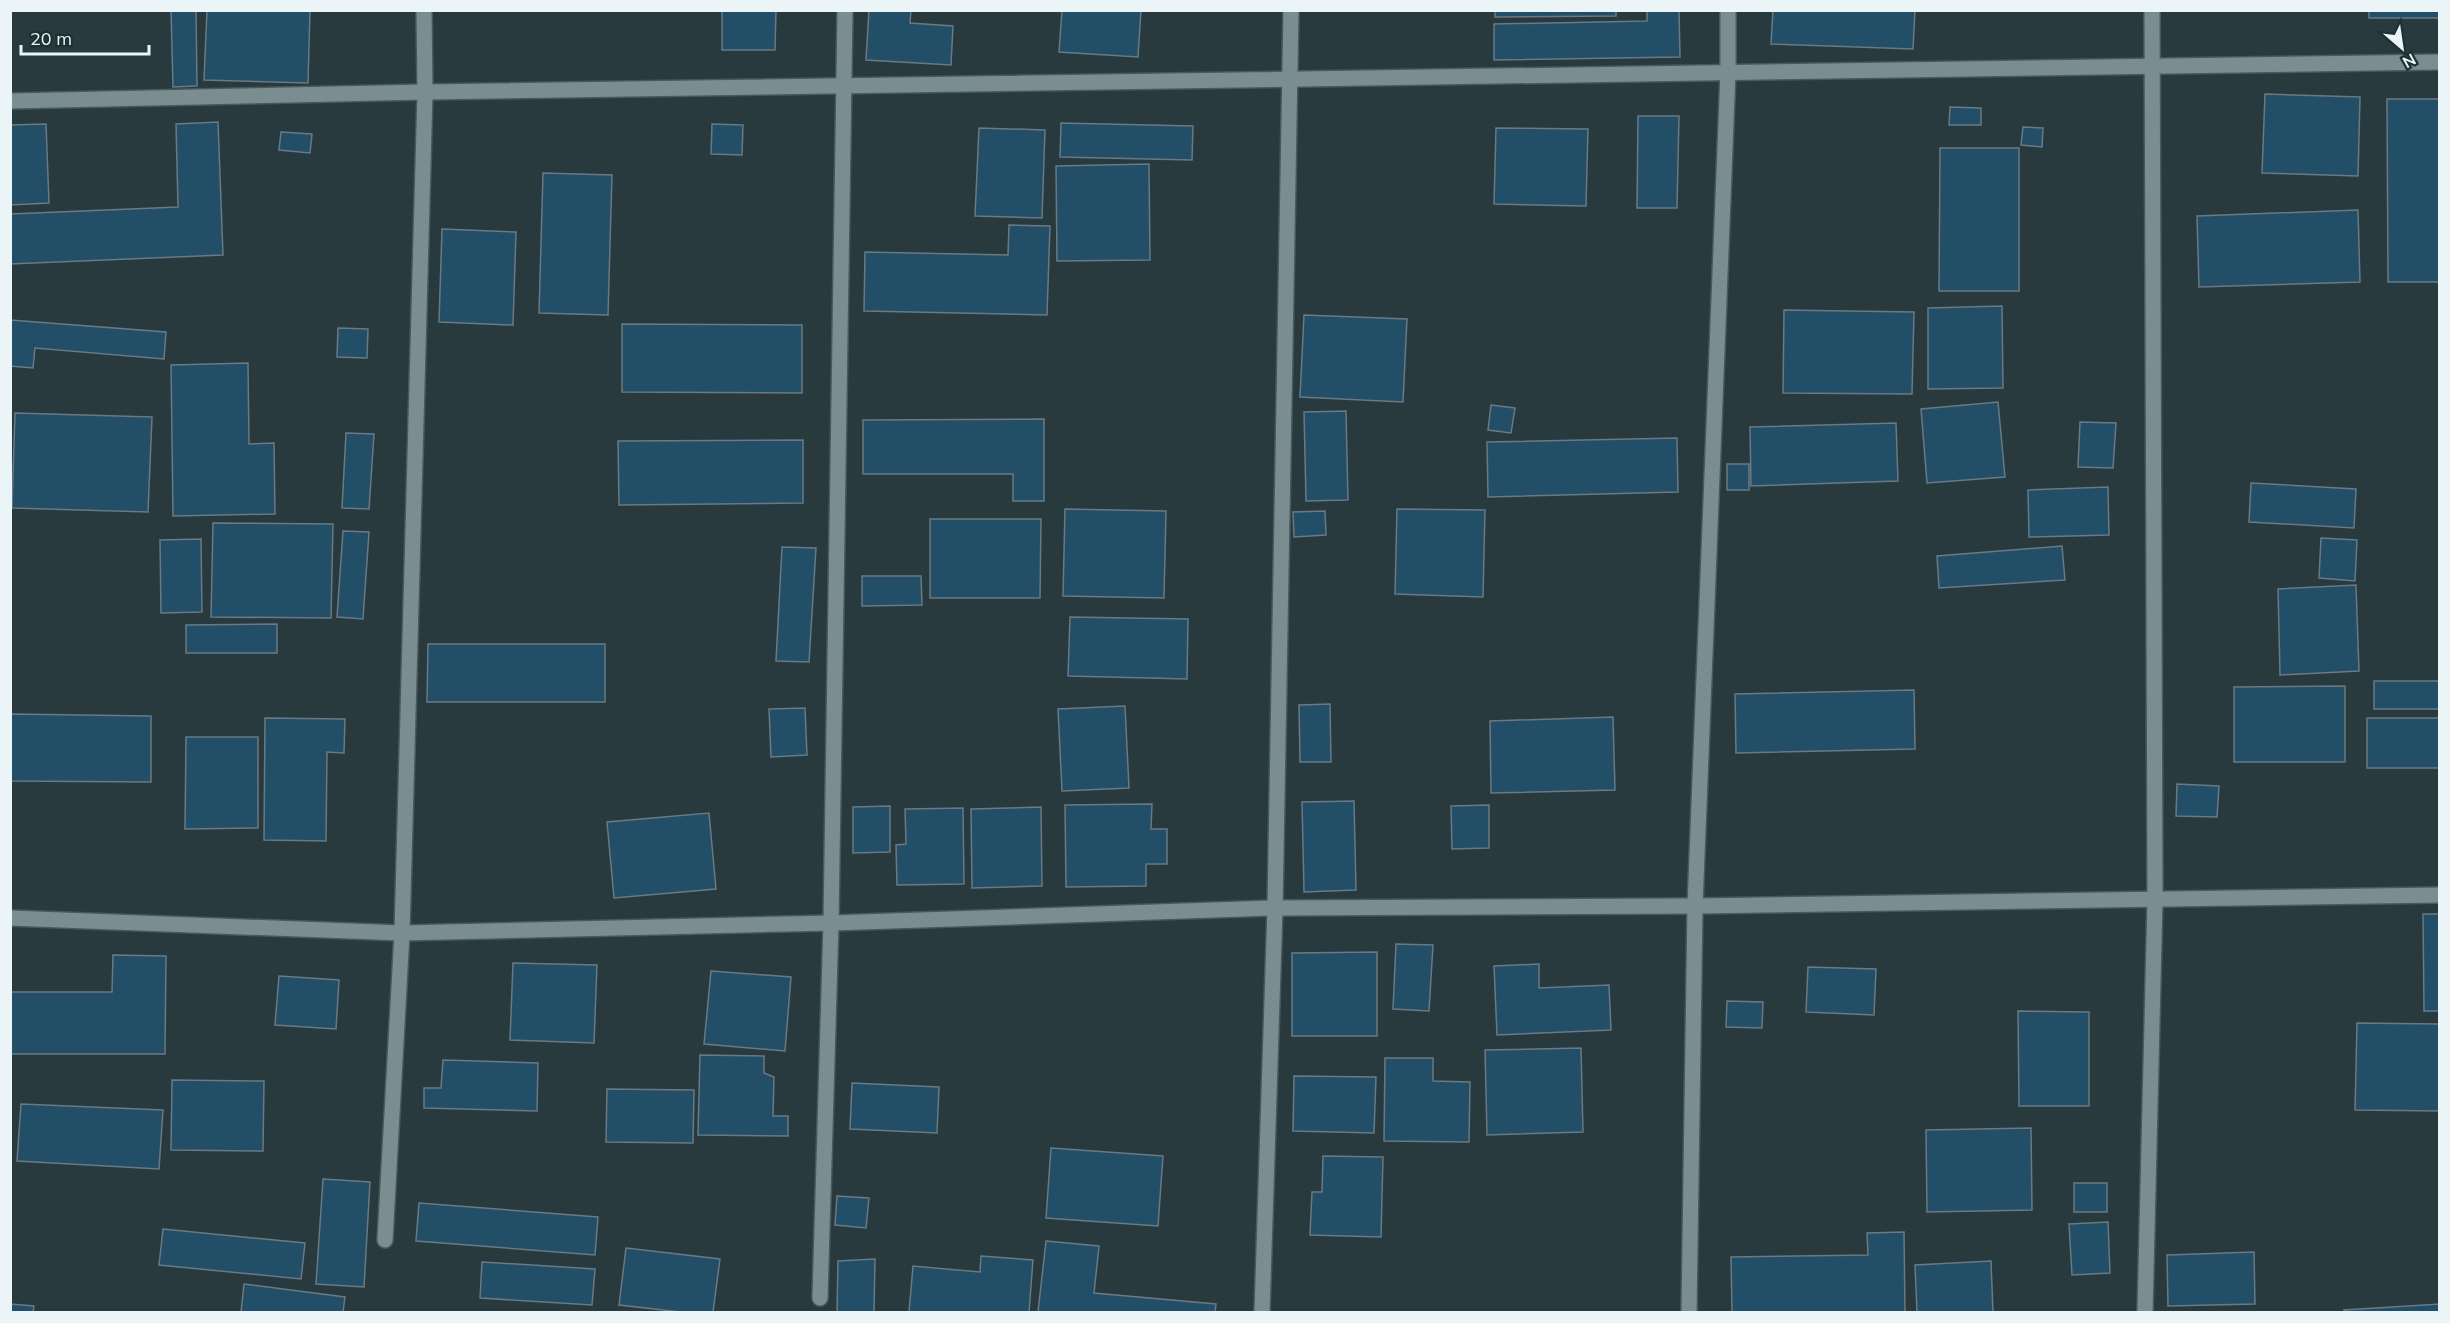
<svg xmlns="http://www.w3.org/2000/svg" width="2450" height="1323" font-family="Mulish,sans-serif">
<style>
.building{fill:#224f67;stroke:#6a7983;stroke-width:1.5}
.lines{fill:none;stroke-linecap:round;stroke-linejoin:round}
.street-casing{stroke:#49585b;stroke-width:18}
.street{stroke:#7a8e92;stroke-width:15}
</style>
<rect width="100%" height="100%" fill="#283a3d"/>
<g class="building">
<path d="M171,10h25l1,76 -24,1z"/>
<path d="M207,10h103l-2,73 -104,-3z"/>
<path d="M722,10h54l-1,40h-53z"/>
<path d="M869,10h42l-1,13 43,3 -2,39 -85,-5z"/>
<path d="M1062,10h79l-3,47 -79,-5z"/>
<path d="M1495,10h121v6l-121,1z"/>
<path d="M1647,10h32l1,47 -186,3v-36l153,-3z"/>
<path d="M1773,10h142l-2,39 -142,-5z"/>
<rect x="2369" y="10" width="71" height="8"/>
<path d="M2265,94l95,3 -2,79 -96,-3z"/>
<path d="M2387,99h53v183h-52z"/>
<path d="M1950,107l31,1v17h-32z"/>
<path d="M1638,116h41l-2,92h-40z"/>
<path d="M218,122l5,133 -213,9v-50l168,-7 -2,-83z"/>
<path d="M1061,123l132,3 -1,34 -132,-3z"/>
<path d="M46,124l3,79 -39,2v-80z"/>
<path d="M712,124l31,1 -1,30 -31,-1z"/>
<path d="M2023,127l20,1 -1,19 -21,-2z"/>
<path d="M979,128l66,2 -3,88 -67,-2z"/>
<path d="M1496,128l92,1 -2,77 -92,-2z"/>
<path d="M281,132l31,2 -2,19 -31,-3z"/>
<path d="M1940,148h79v143h-80z"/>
<path d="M1149,164l1,96 -93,1 -1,-95z"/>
<path d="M543,173l69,2 -4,140 -69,-2z"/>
<path d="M2358,210l2,72 -161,5 -2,-71z"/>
<path d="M1009,225l41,1 -3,89 -183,-4 1,-59 143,3z"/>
<path d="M442,229l74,3 -3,93 -74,-3z"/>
<path d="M2002,306l1,82 -75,1v-81z"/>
<path d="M1784,310l130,2 -2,82 -129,-1z"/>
<path d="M1304,315l103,4 -4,83 -103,-5z"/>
<path d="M10,320l156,12 -2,27 -129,-11 -2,20 -23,-2z"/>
<path d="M622,324l180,1v68l-180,-1z"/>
<path d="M338,328l30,1 -1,29 -30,-1z"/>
<path d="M248,363l1,81 25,-1 1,71 -102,2 -2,-151z"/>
<path d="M1998,402l7,75 -78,6 -6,-74z"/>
<path d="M1491,405l24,3 -4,25 -23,-3z"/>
<path d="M1346,411l2,89 -42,1 -2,-89z"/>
<path d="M15,413l137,4 -4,95 -136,-4z"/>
<path d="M1044,419v82h-31v-27h-150v-54z"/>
<path d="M2080,422l36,1 -3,45 -35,-1z"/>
<path d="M1896,423l2,58 -147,5 -1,-59z"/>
<path d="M346,433l28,1 -5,75 -27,-1z"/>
<path d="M1677,438l1,54 -190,5 -1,-55z"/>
<path d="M803,440v63l-184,2 -1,-64z"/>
<rect x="1727" y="464" width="22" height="26"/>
<path d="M2251,483l105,6 -2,39 -105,-6z"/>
<path d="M2108,487l1,48 -80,2 -1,-47z"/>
<path d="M1065,509l101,2 -2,87 -101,-2z"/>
<path d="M1397,509l88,1 -2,87 -88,-3z"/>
<path d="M1325,511l1,24 -32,2 -1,-25z"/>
<path d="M930,519h111l-1,79h-110z"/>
<path d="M213,523l120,1 -2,94 -120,-1z"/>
<path d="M343,531l26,1 -6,87 -26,-2z"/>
<path d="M2321,538l36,2 -2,41 -36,-3z"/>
<path d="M201,539l1,73 -41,1 -1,-73z"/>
<path d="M2062,546l3,34 -126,8 -2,-32z"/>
<path d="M782,547l34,1 -7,114 -33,-1z"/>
<path d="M862,576h59l1,29 -60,1z"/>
<path d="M2356,585l3,86 -79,4 -2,-86z"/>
<path d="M1070,617l118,2 -1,60 -119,-3z"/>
<path d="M277,624v29h-91v-28z"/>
<path d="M428,644h177v58h-178z"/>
<rect x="2374" y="681" width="66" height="28"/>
<path d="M2345,686v76h-111v-75z"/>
<path d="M1914,690l1,59 -179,4 -1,-59z"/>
<path d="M1330,704l1,58h-31l-1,-57z"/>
<path d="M1125,706l4,82 -67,3 -4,-82z"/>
<path d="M805,708l2,47 -36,2 -2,-48z"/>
<path d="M10,714l141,2v66l-141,-1z"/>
<path d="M1613,717l2,73 -124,3 -1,-72z"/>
<path d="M265,718l80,1 -1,34 -17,-1 -1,89 -62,-1z"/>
<rect x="2367" y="718" width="73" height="50"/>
<path d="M186,737h72v91l-73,1z"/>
<path d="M2177,784l42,2 -2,31 -41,-1z"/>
<path d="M1354,801l2,89 -52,2 -2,-90z"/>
<path d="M1152,804l-1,25h16v35h-21v22l-80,1 -1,-82z"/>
<path d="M1489,805v43l-37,1 -1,-43z"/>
<path d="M890,806v46l-37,1v-46z"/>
<path d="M1041,807l1,79 -70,2 -1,-79z"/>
<path d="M963,808l1,76 -67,1 -1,-40 10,-1 -1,-35z"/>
<path d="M709,813l7,76 -102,9 -7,-76z"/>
<path d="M2423,914h17v97h-16z"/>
<path d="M1396,944l37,1 -4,66 -36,-2z"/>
<path d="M1377,952v84h-85v-83z"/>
<path d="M113,955l53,1 -1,98h-155v-62h102z"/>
<path d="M513,963l84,2 -3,78 -84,-3z"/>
<path d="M1539,964v24l70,-3 2,45 -114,5 -3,-69z"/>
<path d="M1808,967l68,2 -2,46 -68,-3z"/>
<path d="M711,971l80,6 -6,74 -81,-7z"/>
<path d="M279,976l60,4 -3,49 -61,-4z"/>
<path d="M1727,1001l36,1 -1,26 -36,-1z"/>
<path d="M2018,1011l71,1v94h-70z"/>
<path d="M2357,1023l83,1v87l-85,-1z"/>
<path d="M1581,1048l2,84 -96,3 -2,-85z"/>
<path d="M700,1055l64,1v17l10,4 -1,39h15v20l-90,-1z"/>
<path d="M1385,1058h48v23l37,1 -1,60 -85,-1z"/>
<path d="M443,1060l95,3 -1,48 -113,-3v-20h17z"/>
<path d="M1294,1076l82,1 -2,56 -81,-2z"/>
<path d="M172,1080l92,1 -1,70 -92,-1z"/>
<path d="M852,1083l87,4 -2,46 -87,-4z"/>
<path d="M607,1089l87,1 -1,53 -87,-1z"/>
<path d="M21,1104l142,6 -4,59 -142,-8z"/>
<path d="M2031,1128l1,82 -105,2 -1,-82z"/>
<path d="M1051,1148l112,8 -5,70 -112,-8z"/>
<path d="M1323,1156l60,1 -2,80 -71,-2 2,-43h10z"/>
<path d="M323,1179l47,3 -6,105 -48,-3z"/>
<rect x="2074" y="1183" width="33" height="29"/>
<path d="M837,1196l32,2 -3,30 -31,-3z"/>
<path d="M419,1203l179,14 -3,38 -179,-14z"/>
<path d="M2108,1222l2,51 -38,2 -3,-51z"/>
<path d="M163,1229l142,14 -4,36 -142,-14z"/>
<path d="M1904,1232l1,80h-173l-1,-55 137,-2 -1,-22z"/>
<path d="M1046,1241l53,5 -5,47 122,11 -1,8h-177z"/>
<path d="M626,1248l94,11 -7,53h-32l-62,-7z"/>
<path d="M2254,1252l1,52 -87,2 -1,-51z"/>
<path d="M981,1256l52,4 -4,52h-120l4,-46 67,6z"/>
<path d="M875,1259l-1,53h-37l1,-51z"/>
<path d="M1991,1261l2,51h-76l-2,-47z"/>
<path d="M482,1262l113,7 -3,36 -112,-7z"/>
<path d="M244,1284l101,13 -2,15h-102z"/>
<path d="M10,1304l24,2 -1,6h-23z"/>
<path d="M2440,1304v8h-95l-1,-2z"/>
</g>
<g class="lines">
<defs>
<g id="street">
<path d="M10,101l415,-9 2015,-30"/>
<path d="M10,918l392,15 429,-10 444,-15 420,-2 745,-11"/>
<path d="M385,1240l17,-307 23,-841 -1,-82"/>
<path d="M820,1298l11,-375 14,-913"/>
<path d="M1262,1312l13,-404 16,-898"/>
<path d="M1689,1312l6,-406 33,-834v-62"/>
<path d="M2145,1312l10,-413 -3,-889"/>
</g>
</defs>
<use href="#street" class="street-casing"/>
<use href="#street" class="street"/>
</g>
<rect width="2450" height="1323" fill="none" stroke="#ebf5f7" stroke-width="24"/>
<g transform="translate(2402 48) rotate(151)" stroke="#1f3033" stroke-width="4.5" paint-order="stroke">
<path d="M0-4.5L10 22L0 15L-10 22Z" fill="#ebf5f7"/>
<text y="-9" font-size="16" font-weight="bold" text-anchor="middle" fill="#ebf5f7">N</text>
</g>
<path d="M21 45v9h128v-9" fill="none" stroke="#ebf5f7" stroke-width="3"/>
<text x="30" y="45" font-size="18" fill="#ebf5f7" stroke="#1f3033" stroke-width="4.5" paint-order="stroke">20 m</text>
</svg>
